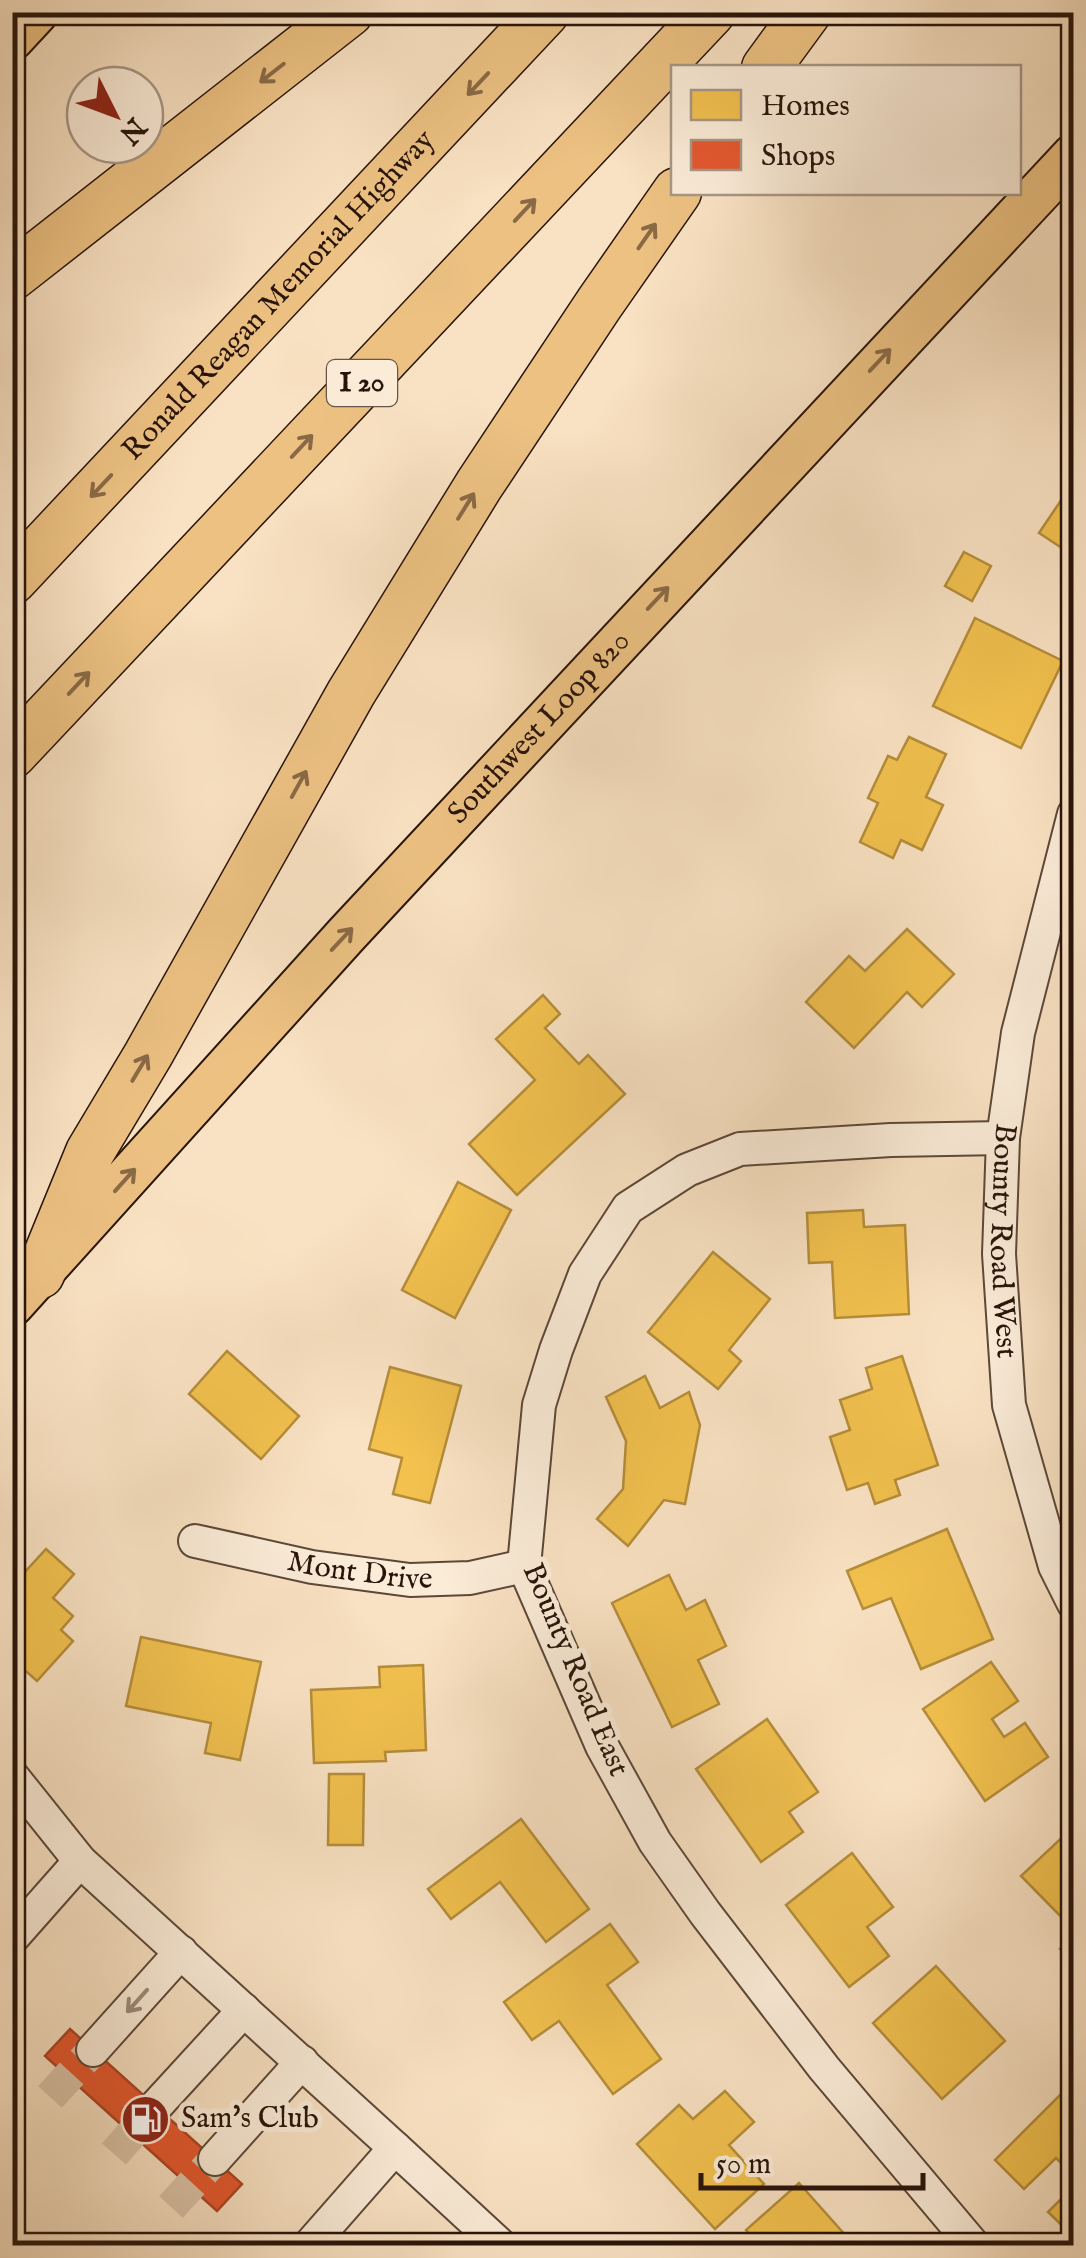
<svg xmlns="http://www.w3.org/2000/svg" width="1086" height="2258" font-family="'IM FELL English',serif">
<style>
.homes{fill:#f2c14e;stroke:#b58d3a;stroke-width:2.5}
.shops{fill:#e4572e;stroke:#ac4324;stroke-width:2.5}
.lines{fill:none;stroke-linecap:round;stroke-linejoin:round}
.minor-tunnel{stroke:#dac3a7;stroke-width:32;stroke-dasharray:32 16;stroke-linecap:butt}
.minor-casing{stroke:#5c4839;stroke-width:36}
.major-casing{stroke:#28140b;stroke-width:46}
.highway-casing{stroke:#28140b;stroke-width:51}
.minor{stroke:#fbecd8;stroke-width:32}
.major{stroke:#ecc182;stroke-width:42}
.highway{stroke:#ecc182;stroke-width:48}
.oneway{stroke:#8a6a46}
.oneway2{stroke:#9c8b7c}
.labels{text-anchor:middle;dominant-baseline:central;stroke-width:10;stroke-linejoin:round;paint-order:stroke}
.shield{fill:#fbecd8;stroke:#675548;stroke-width:2.5}
.shield-label{font-size:28px;font-weight:bold;fill:#28140b}
.street-label{font-size:30px;fill:#28140b;stroke:#fbecd8}
.poi-label{font-size:30px;fill:#28140b;stroke:#fbecd8;text-anchor:start}
</style>
<rect width="100%" height="100%" fill="#f9e2c3"/>
<filter id="stains"><feTurbulence type="fractalNoise" baseFrequency=".002" numOctaves="4"/><feColorMatrix values="0 0 0 0 .2 0 0 0 0 .09 0 0 0 0 .02 0 0 0 .5 -.17"/></filter>
<radialGradient id="worn" r=".72"><stop offset=".6" stop-color="#630" stop-opacity="0"/><stop offset="1" stop-color="#630" stop-opacity=".3"/></radialGradient>
<g class="homes">
<path d="M1074,481v75l-35,-23z"/>
<path d="M964,552l27,14 -19,35 -27,-15z"/>
<path d="M975,618l88,43 -42,87 -88,-42z"/>
<path d="M909,737l37,17 -20,43 17,8 -21,45 -21,-10 -8,18 -33,-16 18,-39 -10,-5 20,-42 9,4z"/>
<path d="M907,929l47,45 -32,33 -15,-15 -53,56 -48,-46 43,-46 16,15z"/>
<path d="M543,995l17,19 -15,14 34,36 9,-9 37,39 -108,101 -48,-51 66,-64 -39,-41z"/>
<path d="M458,1182l53,28 -56,108 -53,-28z"/>
<path d="M863,1210l1,17 41,-2 4,89 -74,4 -3,-56 -23,1 -2,-50z"/>
<path d="M713,1252l57,47 -41,51 12,11 -23,28 -70,-57z"/>
<path d="M227,1351l72,65 -38,43 -72,-65z"/>
<path d="M902,1356l36,109 -43,15 5,15 -25,9 -7,-21 -21,7 -17,-53 20,-7 -10,-30 32,-11 -6,-21z"/>
<path d="M390,1367l71,19 -31,117 -37,-9 9,-36 -33,-9z"/>
<path d="M645,1376l15,32 29,-16 11,33 -15,79 -21,-4 -36,46 -31,-27 26,-30 3,-48 -20,-44z"/>
<path d="M947,1529l46,110 -72,30 -30,-71 -28,11 -16,-38z"/>
<path d="M46,1549l28,25 -21,24 20,18 -12,14 12,11 -36,40 -25,-22v-73z"/>
<path d="M669,1575l17,35 19,-10 21,46 -28,14 21,44 -47,23 -60,-124z"/>
<path d="M141,1637l120,25 -21,98 -35,-7 6,-30 -85,-17z"/>
<path d="M991,1662l27,39 -26,18 12,18 21,-14 23,34 -63,44 -62,-92z"/>
<path d="M423,1665l3,85 -41,2 1,9 -72,2 -3,-73 69,-3 -1,-20z"/>
<path d="M767,1719l51,73 -29,20 14,20 -42,30 -65,-93z"/>
<path d="M329,1774h35l-1,71h-35z"/>
<path d="M521,1819l68,90 -43,33 -46,-60 -49,37 -23,-30z"/>
<path d="M1071,1829l3,2v99l-53,-54z"/>
<path d="M852,1853l41,54 -26,20 22,29 -40,31 -63,-82z"/>
<path d="M610,1924l28,38 -31,23 54,74 -48,35 -54,-73 -27,19 -28,-38z"/>
<path d="M1074,1936v26l-14,-13z"/>
<path d="M936,1966l69,75 -63,58 -69,-76z"/>
<path d="M725,2091l29,31 -25,23 35,39 -49,45 -78,-85 42,-39 14,14z"/>
<path d="M1061,2094l13,13v69l-18,-18 -32,31 -29,-29z"/>
<path d="M799,2183l56,63h-95l-14,-16z"/>
<path d="M1074,2186v51l-26,-25z"/>
</g>
<path class="shops" d="M70,2029l172,155 -25,27 -172,-155z"/>
<g class="lines">
<g class="minor-tunnel">
<path d="M50,2097l43,-47"/>
<path d="M114,2154l42,-48"/>
<path d="M171,2207l44,-48"/>
</g>
<defs>
<g id="minor">
<path id="s1" d="M1074,814l-56,219 -15,105 -4,116 10,151 46,161 19,38"/>
<path id="s2" d="M195,1541l117,26 98,13 60,-2 54,-12"/>
<path d="M12,1776l68,85 315,287"/>
<path d="M12,1938l68,-77"/>
<path d="M93,2050l88,-98"/>
<path d="M156,2106l88,-96"/>
<path d="M215,2159l87,-97"/>
<path d="M309,2246l86,-98 106,98"/>
<path d="M974,2246l-150,-178 -119,-155 -50,-71 -53,-96 -78,-180 15,-161 17,-55 29,-76 43,-66 59,-38 53,-21 151,-9 112,-2"/>
</g>
<g id="major">
<path d="M12,39l25,-27"/>
<path id="s3" d="M12,1305l335,-371 727,-779"/>
</g>
<g id="highway">
<path d="M766,68l41,-56"/>
<path d="M12,276l337,-264"/>
<path id="s4" d="M12,580l533,-568"/>
<path d="M12,754l699,-742"/>
<path d="M40,1274l50,-122 58,-97 203,-362 128,-208 120,-181 78,-112"/>
</g>
</defs>
<use href="#minor" class="minor-casing"/>
<use href="#major" class="major-casing"/>
<use href="#highway" class="highway-casing"/>
<use href="#minor" class="minor"/>
<use href="#major" class="major"/>
<use href="#highway" class="highway"/>
</g>
<defs><path id="oneway-shaft" d="M-6 0H5M1.5-3L5.5 0L1.5 3" fill="none" stroke-width="1.6" stroke-linecap="round" stroke-linejoin="round" transform="scale(2.5)"/></defs>
<g class="oneway">
<use href="#oneway-shaft" transform="translate(272 73) rotate(142)"/>
<use href="#oneway-shaft" transform="translate(478 84) rotate(133)"/>
<use href="#oneway-shaft" transform="translate(525 210) rotate(-47)"/>
<use href="#oneway-shaft" transform="translate(647 236) rotate(-55)"/>
<use href="#oneway-shaft" transform="translate(880 360) rotate(-47)"/>
<use href="#oneway-shaft" transform="translate(302 446) rotate(-47)"/>
<use href="#oneway-shaft" transform="translate(101 486) rotate(133)"/>
<use href="#oneway-shaft" transform="translate(466 506) rotate(-58)"/>
<use href="#oneway-shaft" transform="translate(658 598) rotate(-47)"/>
<use href="#oneway-shaft" transform="translate(79 683) rotate(-47)"/>
<use href="#oneway-shaft" transform="translate(299 784) rotate(-61)"/>
<use href="#oneway-shaft" transform="translate(342 939) rotate(-47)"/>
<use href="#oneway-shaft" transform="translate(140 1068) rotate(-59)"/>
<use href="#oneway-shaft" transform="translate(125 1180) rotate(-48)"/>
</g>
<use class="oneway2" href="#oneway-shaft" transform="translate(137 2001) rotate(132)"/>
<defs>
<symbol id="fuel-disc" viewBox="-11 -11 22 22"><circle r="9.5" fill="#8f2418" stroke="#fbecd8"/><path d="M-5.5-6h7V0h2V4h1.3V-2.5L3-4.5l.8-.8L6-3V5H2.5V1h-1V6h-7ZM-4.2-4.7v3.2H.2V-4.7Z" fill="#fff"/></symbol>
</defs>
<g fill-rule="evenodd">
<use href="#fuel-disc" x="118" y="2092" width="55" height="55"/>
</g>
<g class="labels">
<rect class="shield" x="327" y="360" width="70" height="46" rx="8"/>
<g class="shield-label">
<text x="362" y="383">I 20</text>
</g>
<g class="street-label">
<text stroke="none"><textPath href="#s4" startOffset="390">Ronald Reagan Memorial Highway</textPath></text>
<text stroke="none"><textPath href="#s3" startOffset="782">Southwest Loop 820</textPath></text>
<text stroke="none"><textPath href="#s1" startOffset="435">Bounty Road West</textPath></text>
<text stroke="none"><textPath href="#s2" startOffset="168">Mont Drive</textPath></text>
<text transform="translate(575 1670) rotate(67)">Bounty Road East</text>
</g>
<g class="poi-label">
<text x="181" y="2119">Sam's Club</text>
</g>
</g>
<rect width="1086" height="2258" fill="none" stroke="#f9e2c3" stroke-width="50"/>
<rect x="15" y="15" width="1056" height="2228" fill="none" stroke="#28140b" stroke-width="5"/>
<rect x="25" y="25" width="1036" height="2208" fill="none" stroke="#28140b" stroke-width="2.5"/>
<rect x="671" y="65" width="350" height="130" fill="#fbecd8" stroke="#a79686" stroke-width="2.5"/>
<rect x="691" y="90" width="50" height="30" fill="#f2c14e" stroke="#a79686" stroke-width="2.5"/>
<text x="761" y="115" font-size="30" fill="#28140b">Homes</text>
<rect x="691" y="140" width="50" height="30" fill="#e4572e" stroke="#a79686" stroke-width="2.5"/>
<text x="761" y="165" font-size="30" fill="#28140b">Shops</text>
<g transform="translate(115 115) rotate(132)"><circle r="48" fill="#fbecd8" stroke="#a79686" stroke-width="2.5"/>
<path d="M0-8L18 38L0 25L-18 38Z" fill="#8f2418"/>
<text y="-15" font-size="28" font-weight="bold" text-anchor="middle" fill="#28140b">N</text>
</g>
<path d="M701 2173v15h222v-15" fill="none" stroke="#28140b" stroke-width="5"/>
<text x="716" y="2173" font-size="30" fill="#28140b" stroke="#fbecd8" stroke-width="8" paint-order="stroke">50 m</text>
<rect width="100%" height="100%" filter="url(#stains)"/>
<rect width="100%" height="100%" fill="url(#worn)"/>
</svg>
